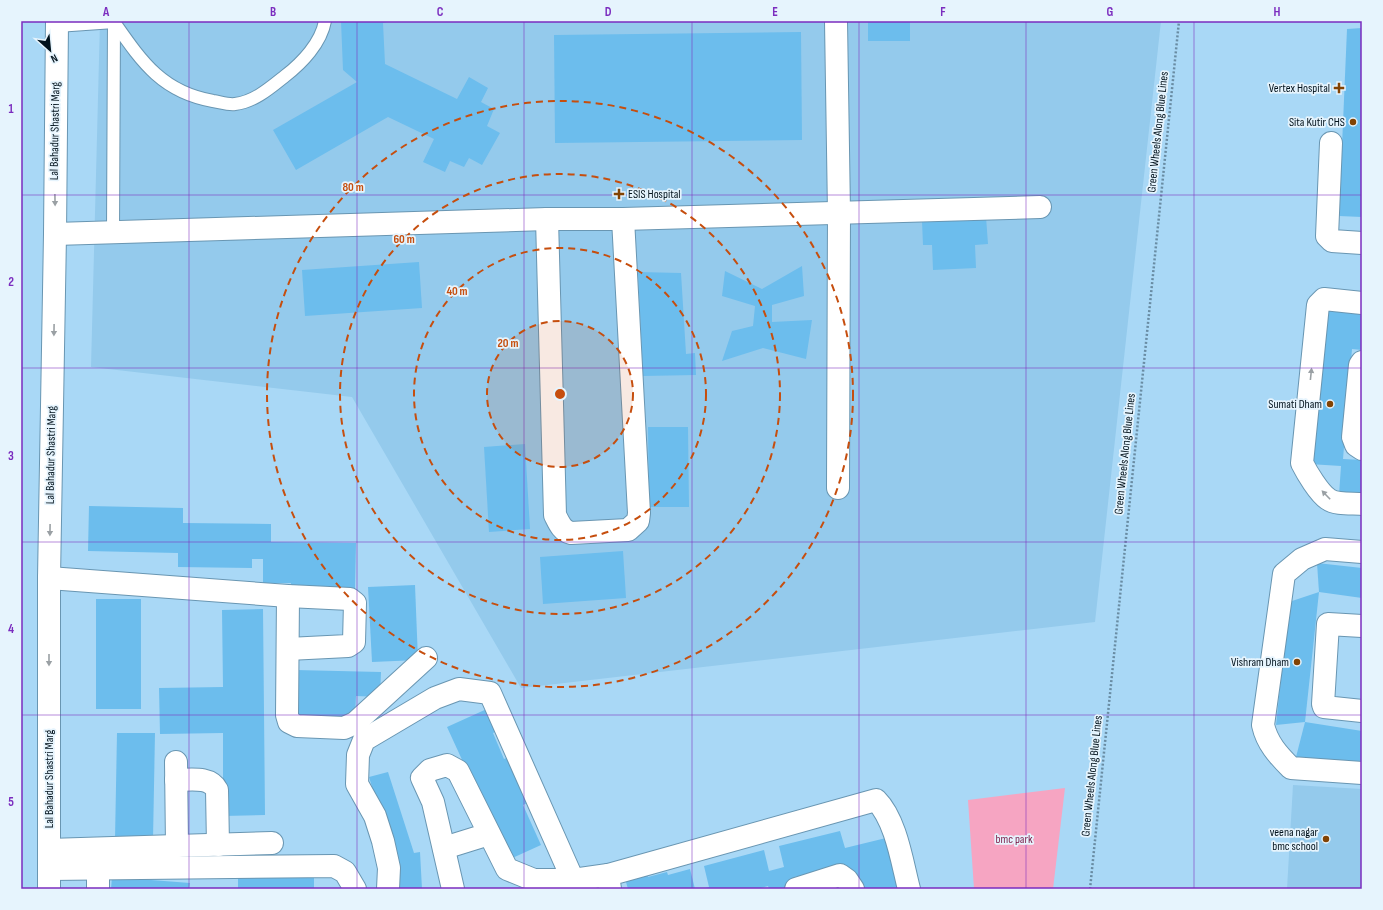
<svg xmlns="http://www.w3.org/2000/svg" width="1383" height="910" font-family="'Sofia Sans Condensed',sans-serif">
<style>
.built{fill:#94caec}
.green{fill:#f6a5c2}
.building{fill:#6cbded}
.lines{fill:none;stroke-linecap:round;stroke-linejoin:round}
.service-casing{stroke:#6996b2;stroke-width:14}
.minor-casing{stroke:#6996b2;stroke-width:24}
.primary-casing{stroke:#6996b2;stroke-width:24}
.path{stroke:#698ca3;stroke-width:2.5;stroke-dasharray:2 2;stroke-linecap:butt}
.service{stroke:#fff;stroke-width:12}
.minor{stroke:#fff;stroke-width:22}
.primary{stroke:#fff;stroke-width:22}
.oneway{fill:#9aa0a4}
.grid{fill:none;stroke:#7b2cbf;stroke-width:1;stroke-opacity:0.55}
.ring{fill:none;stroke:#c64e0e;stroke-width:2;stroke-dasharray:7 5}
.poi-dot{fill:#824304;stroke:#e6f4fd;stroke-width:1.5}
.labels{text-anchor:middle;dominant-baseline:central;stroke-width:3.5;stroke-linejoin:round;paint-order:stroke}
.poi-label{font-size:12px;fill:#02121c;stroke:#e6f4fd;text-anchor:end}
.street-label{font-size:12px;fill:#02121c;stroke:#e6f4fd}
.park-label{font-size:12px;fill:#7c1e4a;stroke:#e6f4fd}
.centre{fill:#c64e0e;stroke:#e6f4fd;stroke-width:2}
.ring-label{font-size:12px;text-anchor:middle;font-weight:bold;fill:#c64e0e;stroke:#e6f4fd;stroke-width:3.5;stroke-linejoin:round;paint-order:stroke}
.neatline{fill:none;stroke:#7b2cbf;stroke-width:1.5}
.grid-label{font-size:13px;text-anchor:middle;font-weight:bold;fill:#7b2cbf}
</style>
<rect width="100%" height="100%" fill="#a9d8f6"/>
<g class="built">
<path d="M100,21h1061l-66,601 -574,66 -169,-291 -261,-30z"/>
<path d="M1293,785l69,4v100h-75z"/>
</g>
<path class="green" d="M1065,788l-12,101h-79l-6,-89z"/>
<g class="building">
<path d="M341,21h50l-8,2 2,41 72,35 12,-22 19,11 -7,14 13,7 -7,17 13,7 -18,32 -13,-7 -5,9 -14,-6 -5,11 -22,-10 11,-23 -46,-22 -92,53 -23,-40 84,-48 -14,-12z"/>
<rect x="868" y="21" width="42" height="20"/>
<path d="M1362,28v189l-23,-1 8,-187z"/>
<path d="M801,32l1,108 -247,3 -1,-108z"/>
<path d="M986,217l2,27 -13,1 1,23 -43,2 -1,-25h-9l-1,-24z"/>
<path d="M419,262l3,46 -117,8 -3,-46z"/>
<path d="M802,266l2,30 -32,9v17l40,-2 -6,39 -43,-11 -41,13 10,-30 21,-5 2,-20 -33,-10 3,-25 37,18z"/>
<path d="M638,272l43,1 5,81 9,-1 1,22 -53,1z"/>
<path d="M1321,309l41,3v38l-10,-1 -9,110 19,1v37l-23,-2 2,-29 -32,-2z"/>
<path d="M648,427h40l1,80h-40z"/>
<path d="M525,444l5,85 -41,3 -5,-85z"/>
<path d="M89,506l94,2v15l88,1v18l85,1 -1,46 -64,-1v-5h-28v-24h-11v9l-74,-1v-14l-90,-2z"/>
<path d="M623,551l3,47 -83,6 -3,-47z"/>
<path d="M1317,563l45,5v30l-43,-6z"/>
<path d="M415,585l3,75 -46,2 -4,-75z"/>
<path d="M1319,592l-14,130 -29,3 13,-123z"/>
<rect x="96" y="599" width="45" height="110"/>
<path d="M263,609l2,206 -42,1v-83l-63,1 -1,-46 64,-1 -1,-77z"/>
<path d="M295,670l86,2 -1,25 -24,-1 -1,21 -61,-2z"/>
<path d="M489,708l10,22 -6,3 11,26 7,-3 21,45 -9,4 18,40 -33,15 -61,-133z"/>
<path d="M1305,722l57,9v33l-66,-7z"/>
<path d="M117,733h38l-2,107h-38z"/>
<path d="M388,772l26,81 6,-1 2,37h-28l3,-21 -28,-91z"/>
<path d="M840,831l5,17 41,-10 13,51h-44l-9,-17 -2,-8 -43,17 -2,-5 -5,1 2,8 -15,4h-12l-1,-3 -7,2 1,1h-60l7,-2 -5,-21 60,-16 5,21 15,-4 -5,-21z"/>
<path d="M646,869l2,8 19,-5 1,3 22,-6 5,20h-67l-4,-14z"/>
<path d="M238,874l76,1v14h-76z"/>
<path d="M112,877l78,6 -1,6h-78z"/>
</g>
<g class="lines">
<defs>
<g id="service">
<path d="M57,26l57,-4c28,40 48,70 99,79 7,1 15,4 22,3 19,-2 35,-16 50,-28 17,-13 36,-33 40,-55"/>
<path d="M113,232l1,-211"/>
</g>
<g id="minor">
<path d="M836,21l3,192 -1,275"/>
<path d="M1331,143l-4,93 5,5 30,2"/>
<path d="M547,219l8,296c4,8 7,16 16,18l57,-3 10,-9 1,-8 -16,-294"/>
<path d="M55,234l492,-15h76l417,-12"/>
<path d="M1362,303l-38,-4 -6,6 -16,158c5,10 17,30 26,36 8,6 25,4 34,5"/>
<path d="M1362,362l-2,3 -7,72 3,8 6,4"/>
<path d="M1362,552l-37,-3 -23,10 -18,15 -21,151c4,18 15,30 28,43l71,5"/>
<path d="M49,578l239,18 62,3 5,4 -1,39 -6,4 -60,3"/>
<path d="M288,596l-1,119 2,7 8,4 47,2 11,-5 71,-65"/>
<path d="M1362,626l-34,-2 -5,80 1,3 38,4"/>
<path d="M176,762l1,84"/>
<path d="M176,780c14,0 34,-4 41,10l1,55"/>
<path d="M444,848l45,-14"/>
<path d="M49,850l223,-7"/>
<path d="M50,869l284,-3 11,6 10,17"/>
<path d="M573,880l35,-5"/>
<path d="M98,889v-21"/>
<path d="M388,889l1,-21 -6,-27 -8,-25 -18,-32 1,-29 6,-15 71,-42 24,-9 31,4 83,187h-39l-27,-11 -49,-98 -11,-6 -17,5 -8,8 11,24 20,87"/>
<path d="M610,889l-2,-14 268,-75c20,20 26,62 33,89"/>
<path d="M796,889l44,-14 7,5 6,9"/>
</g>
<path id="primary" d="M49,889v-311l6,-344 2,-213"/>
</defs>
<use href="#service" class="service-casing"/>
<use href="#minor" class="minor-casing"/>
<use href="#primary" class="primary-casing"/>
<path class="path" d="M1090,889l89,-868"/>
<use href="#service" class="service"/>
<use href="#minor" class="minor"/>
<use href="#primary" class="primary"/>
</g>
<defs><path id="oneway-solid" d="M-6-.8H1V-3.2L6.5 0L1 3.2V.8H-6Z"/></defs>
<g class="oneway">
<use href="#oneway-solid" transform="translate(55 200) rotate(89)"/>
<use href="#oneway-solid" transform="translate(54 330) rotate(91)"/>
<use href="#oneway-solid" transform="translate(1311 374) rotate(-84)"/>
<use href="#oneway-solid" transform="translate(1326 495) rotate(-134)"/>
<use href="#oneway-solid" transform="translate(50 530) rotate(91)"/>
<use href="#oneway-solid" transform="translate(49 660) rotate(90)"/>
</g>
<path class="grid" d="M189,21v868M357,21v868M524,21v868M692,21v868M859,21v868M1026,21v868M1194,21v868M21,195h1341M21,368h1341M21,542h1341M21,715h1341"/>
<circle cx="560" cy="394" r="73" fill="#c64e0e" fill-opacity=".12"/>
<g class="ring">
<circle cx="560" cy="394" r="73"/>
<circle cx="560" cy="394" r="146"/>
<circle cx="560" cy="394" r="220"/>
<circle cx="560" cy="394" r="293"/>
</g>
<g class="poi-dot">
<path d="M1337 82h4v4h4v4h-4v4h-4v-4h-4v-4h4z"/>
<circle cx="1353" cy="122" r="4"/>
<path d="M617 188h4v4h4v4h-4v4h-4v-4h-4v-4h4z"/>
<circle cx="1330" cy="404" r="4"/>
<circle cx="1297" cy="662" r="4"/>
<circle cx="1326" cy="839" r="4"/>
</g>
<g class="labels">
<g class="poi-label">
<text x="1330" y="88">Vertex Hospital</text>
<text x="1345" y="122">Sita Kutir CHS</text>
<text x="628" y="194" text-anchor="start">ESIS Hospital</text>
<text x="1322" y="404">Sumati Dham</text>
<text x="1289" y="662">Vishram Dham</text>
<text x="1318" y="832">veena nagar<tspan x="1318" dy="14">bmc school</tspan></text>
</g>
<g class="street-label">
<text transform="translate(55 131) rotate(-89)">Lal Bahadur Shastri Marg</text>
<text transform="translate(1158 132) rotate(-84)">Green Wheels Along Blue Lines</text>
<text transform="translate(1125 454) rotate(-84)">Green Wheels Along Blue Lines</text>
<text transform="translate(51 455) rotate(-89)">Lal Bahadur Shastri Marg</text>
<text transform="translate(1092 776) rotate(-84)">Green Wheels Along Blue Lines</text>
<text transform="translate(49 779) rotate(-90)">Lal Bahadur Shastri Marg</text>
</g>
<g class="park-label">
<text x="1014" y="839">bmc park</text>
</g>
</g>
<circle cx="560" cy="394" r="6" class="centre"/>
<g class="ring-label">
<text x="353" y="191">80 m</text>
<text x="404" y="243">60 m</text>
<text x="457" y="295">40 m</text>
<text x="508" y="347">20 m</text>
</g>
<rect width="1383" height="910" fill="none" stroke="#e6f4fd" stroke-width="44"/>
<g transform="translate(50 50) rotate(153)" stroke="#e6f4fd" stroke-width="3" paint-order="stroke">
<path d="M0-3L7 15L0 10L-7 15Z" fill="#02121c"/>
<text y="-6" font-size="11" font-weight="bold" text-anchor="middle" fill="#02121c">N</text>
</g>
<rect x="22" y="22" width="1339" height="866" class="neatline"/>
<g class="grid-label">
<text x="106" y="16">A</text>
<text x="273" y="16">B</text>
<text x="440" y="16">C</text>
<text x="608" y="16">D</text>
<text x="775" y="16">E</text>
<text x="943" y="16">F</text>
<text x="1110" y="16">G</text>
<text x="1277" y="16">H</text>
<text x="11" y="113">1</text>
<text x="11" y="286">2</text>
<text x="11" y="460">3</text>
<text x="11" y="633">4</text>
<text x="11" y="806">5</text>
</g>
</svg>
